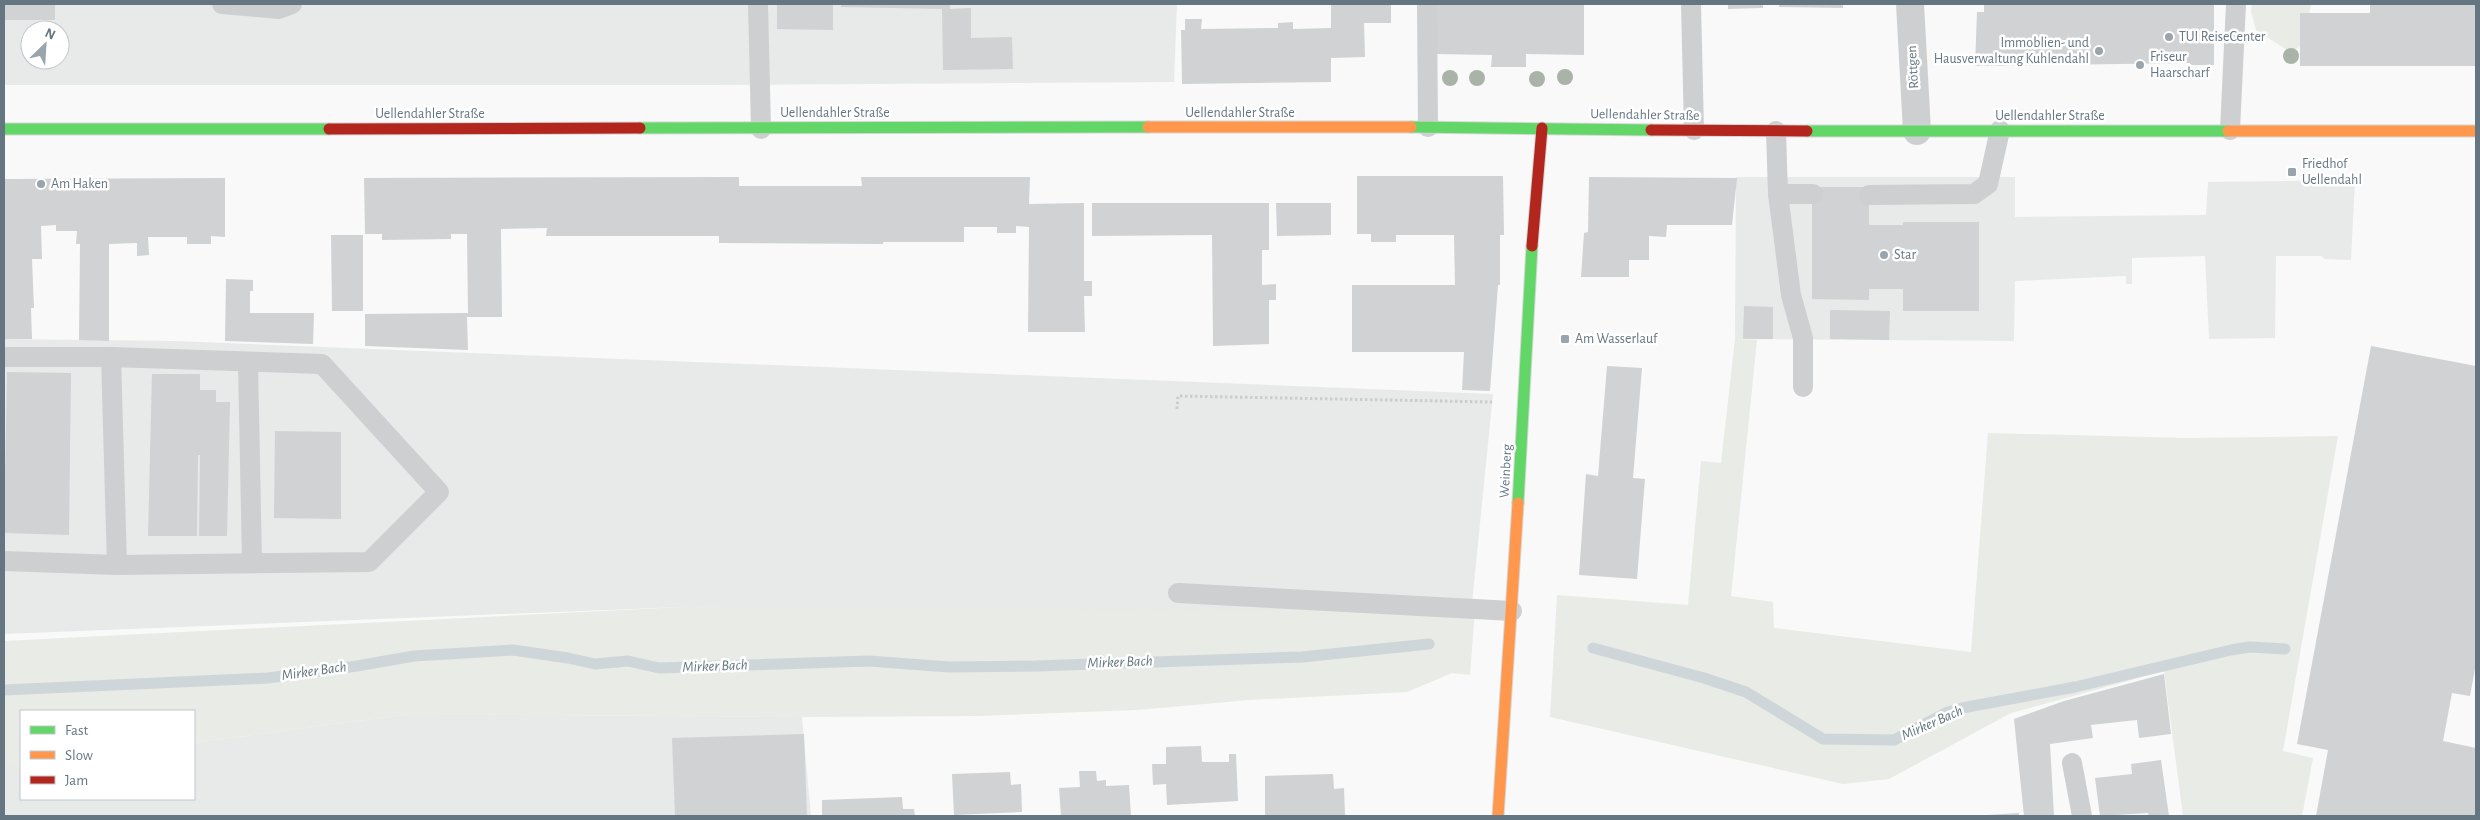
<svg xmlns="http://www.w3.org/2000/svg" width="2480" height="820" font-family="'Alegreya Sans',sans-serif">
<style>
.built{fill:#e8e9e9;fill-rule:evenodd}
.green{fill:#e8ebe6}
.lines{fill:none;stroke-linecap:round;stroke-linejoin:round}
.stream{stroke:#ced6d9;stroke-width:11}
.building{fill:#d0d2d3}
.fast-casing{stroke:#d5d6d7;stroke-width:13}
.slow-casing{stroke:#d5d6d7;stroke-width:13}
.jam-casing{stroke:#d5d6d7;stroke-width:13}
.path{stroke:#cbcccd;stroke-width:3;stroke-dasharray:2.5 2.5;stroke-linecap:butt}
.lane{stroke:#cecfd0;stroke-width:20}
.street{stroke:#cecfd0;stroke-width:28}
.fast{stroke:#63d668;stroke-width:11}
.slow{stroke:#ff974d;stroke-width:11}
.jam{stroke:#b3261e;stroke-width:11}
.tree{fill:#a9b3a7}
.poi-dot{fill:#99a4ac;stroke:#fff;stroke-width:2}
.labels{text-anchor:middle;dominant-baseline:central;stroke-width:5;stroke-linejoin:round;paint-order:stroke}
.poi-label{font-size:14px;fill:#657683;stroke:#fff;text-anchor:start}
.street-label{font-size:14px;fill:#657683;stroke:#fff}
.water-label{font-size:15px;font-style:italic;fill:#60757c;stroke:#fff}
</style>
<rect width="100%" height="100%" fill="#f9f9f9"/>
<g class="built">
<path d="M4,4h1173l-3,78 -464,3h-706zM30,30h30v30h-30z"/>
<path d="M1736,177h279v40l191,-2 2,-33 147,-2 -4,80 -27,-1 -2,-3h-46l-1,82 -66,1 -4,-83 -73,2v26h-6v-8l-111,5 -1,60 -279,-2z"/>
<path d="M4,339l171,2 1318,53 -23,229 -788,-16 -678,27z"/>
<path d="M411,714l391,3 9,99h-807v-50h17v33h173v-56z"/>
</g>
<g class="green">
<path d="M2252,4h59l-7,38 -12,11 -36,-23 -5,-18z"/>
<path d="M1735,339l22,1 -26,256 42,6 1,26 197,24 17,-219 197,5 153,-2 -55,315 30,7 -11,58h-119l-19,-145 -153,42 -122,66 -46,5 -293,-67 7,-122 131,10 13,-144 20,2z"/>
<path d="M682,607l793,3 -5,65 -18,-2 -45,19 -158,8 -112,10 -159,6 -176,1 -391,-3 -217,29v-32h-173v55h-17v-125z"/>
</g>
<g class="lines">
<g class="stream">
<path d="M1593,648l111,30 42,14 77,47 71,1 54,-28 14,-4 113,-21 156,-37 18,-3 36,2"/>
<path d="M4,690l264,-12 89,-12 57,-10 99,-6 55,8 27,6 33,-3 31,7 210,-7 80,6 87,-1 266,-9 127,-13"/>
</g>
</g>
<g class="building">
<rect x="4" y="4" width="51" height="16"/>
<path d="M777,4h56v26l-56,-1z"/>
<path d="M841,4h109v5l21,-1v30l41,-1 1,32 -70,1 -1,-61 -101,-2z"/>
<path d="M1331,4h60v19h-27l1,34 -34,1v24l-149,2 -1,-54h4v-11h17l-1,10 77,-1v-5l15,-1v7l38,-1z"/>
<path d="M1435,4h149v51l-58,-1v13h-35l1,-12 -58,-1z"/>
<path d="M1728,4h35v4l-35,1z"/>
<path d="M1779,4h64v4l-64,-1z"/>
<path d="M1984,4h230v61h-24v-2l-215,3 2,-54h7z"/>
<path d="M2370,4h106v62h-176v-53h70z"/>
<path d="M1357,176h146l1,59h-4v50h-2l-8,106 -28,-1 2,-38h-112v-67h103l-1,-50h-58v7h-25v-8h-14z"/>
<path d="M739,177v9h123l-1,-9h169l-1,27 55,-1v78h8v15h-8l1,36h-57l1,-105 -13,-1v7h-19v-6h-33v15h-81v2l-164,-1v-7h-173l1,-8 -46,1 1,88h-35l1,33 -103,-4v-32l103,-1 -1,-79h-16v5l-69,1v-6h-17l-1,-56z"/>
<path d="M1589,177l148,1 -5,47h-65l-1,12 -17,-1v24h-20v17h-48l3,-44 4,-1z"/>
<path d="M225,178v59l-14,-1v8h-24v-7h-39l1,18 -12,1v-13l-28,1v97l-30,-1 1,-96h-4l1,-13h-21v-6l-15,1 1,33h-10l2,49h-3l1,31h-28v-160z"/>
<path d="M1812,187h57v38h34v-3h76v89h-76v-22h-34v11l-57,-1z"/>
<path d="M1092,203h177v47h-7v35l14,-1v16h-7v44l-56,2 -1,-111 -120,1z"/>
<path d="M1276,203h55v32l-54,1z"/>
<path d="M331,235h32v76h-31z"/>
<path d="M226,279l27,1v11h-3v22h64l-1,31 -88,-3z"/>
<path d="M1744,306l29,1v32h-30z"/>
<path d="M1830,310l60,1 -1,29 -59,-1z"/>
<path d="M2371,346l105,20v298l-6,32 -18,-3 -9,48 33,7v68h-160l12,-66 -31,-6z"/>
<path d="M1607,366l35,2 -9,110 12,1 -8,100 -58,-4 7,-101 12,2z"/>
<path d="M7,372l64,1 -2,162 -65,-2z"/>
<path d="M152,374h48v16h16v12h14l-3,134h-28l1,-81h-2l-1,81h-49z"/>
<path d="M275,431l66,1v87l-67,-1z"/>
<path d="M2164,674l7,60 -32,4 -2,-18 -46,5 2,13 -43,6 4,72h-30l-10,-97 50,-18z"/>
<path d="M804,734l3,82h-132l-3,-78z"/>
<path d="M1201,746l1,16h27v-8h7l2,47 -71,4 -1,-21 -13,1 -1,-21h14v-17z"/>
<path d="M2161,760l8,56h-20l-1,-3 -48,3 -5,-38 37,-4 -1,-10z"/>
<path d="M1079,771h17l1,10 9,-1v6l23,-1 2,31h-70l-2,-28 21,-1z"/>
<path d="M1010,772l1,13 10,-1 1,28 -68,3 -2,-41z"/>
<path d="M1333,774l1,15 10,-1 1,27 -80,1v-40z"/>
<path d="M902,797l1,12h11l1,7h-93v-16z"/>
<path d="M2019,813v3h-32v-1z"/>
</g>
<g class="lines">
<defs>
<g id="fast">
<path d="M1411,127l240,3"/>
<path d="M640,128l508,-1"/>
<path d="M4,129h325"/>
<path d="M1807,131h421"/>
<path d="M1518,503l14,-257"/>
</g>
<g id="slow">
<path d="M1148,127h263"/>
<path d="M2228,131h248"/>
<path d="M1498,816l20,-313"/>
</g>
<g id="jam">
<path d="M329,129l311,-1"/>
<path d="M1651,130l156,1"/>
<path d="M1532,246l10,-118"/>
</g>
</defs>
<use href="#fast" class="fast-casing"/>
<use href="#slow" class="slow-casing"/>
<use href="#jam" class="jam-casing"/>
<path class="path" d="M1177,409l1,-13 314,6"/>
<g class="lane">
<path d="M222,4l57,5 13,-5"/>
<path d="M758,4l3,125"/>
<path d="M1427,4l1,123"/>
<path d="M1691,4l3,126"/>
<path d="M2230,130l6,-126"/>
<path d="M1776,131l2,63 13,101 12,43v49"/>
<path d="M1778,194h35"/>
<path d="M1869,195l105,-1 14,-10 12,-54"/>
<path d="M4,357h107l211,7 117,128 -70,70 -252,3 -113,-4"/>
<path d="M111,357l6,208"/>
<path d="M248,362l4,201"/>
<path d="M1178,593l334,18"/>
<path d="M2072,763l10,53"/>
</g>
<path class="street" d="M1910,4l7,127"/>
<use href="#fast" class="fast"/>
<use href="#slow" class="slow"/>
<use href="#jam" class="jam"/>
</g>
<g class="tree">
<circle cx="2291" cy="56" r="8"/>
<circle cx="1565" cy="77" r="8"/>
<circle cx="1450" cy="78" r="8"/>
<circle cx="1477" cy="78" r="8"/>
<circle cx="1537" cy="79" r="8"/>
</g>
<g class="poi-dot">
<circle cx="2169" cy="37" r="5"/>
<circle cx="2099" cy="51" r="5"/>
<circle cx="2140" cy="65" r="5"/>
<rect x="2287" y="167" width="10" height="10" rx="2.5"/>
<circle cx="41" cy="184" r="5"/>
<circle cx="1884" cy="255" r="5"/>
<rect x="1560" y="334" width="10" height="10" rx="2.5"/>
</g>
<g class="labels">
<g class="poi-label">
<text x="2179" y="37">TUI ReiseCenter</text>
<text x="2089" y="43" text-anchor="end">Immoblien- und<tspan x="2089" dy="16">Hausverwaltung Kuhlendahl</tspan></text>
<text x="2150" y="57">Friseur<tspan x="2150" dy="16">Haarscharf</tspan></text>
<text x="2302" y="164">Friedhof<tspan x="2302" dy="16">Uellendahl</tspan></text>
<text x="51" y="184">Am Haken</text>
<text x="1894" y="255">Star</text>
<text x="1575" y="339">Am Wasserlauf</text>
</g>
<g class="street-label">
<text transform="translate(1913 67) rotate(-93)">Röttgen</text>
<text x="835" y="113">Uellendahler Straße</text>
<text x="1240" y="113">Uellendahler Straße</text>
<text x="430" y="114">Uellendahler Straße</text>
<text transform="translate(1645 115) rotate(1)">Uellendahler Straße</text>
<text x="2050" y="116">Uellendahler Straße</text>
<text transform="translate(1506 471) rotate(-87)">Weinberg</text>
</g>
<g class="water-label">
<text transform="translate(1120 662) rotate(-2)">Mirker Bach</text>
<text transform="translate(715 666) rotate(-2)">Mirker Bach</text>
<text transform="translate(314 671) rotate(-8)">Mirker Bach</text>
<text transform="translate(1932 723) rotate(-24)">Mirker Bach</text>
</g>
</g>
<rect width="2480" height="820" fill="none" stroke="#657683" stroke-width="10"/>
<rect x="20" y="710" width="175" height="90" fill="#ffffff" stroke="#c1c8cd"/>
<rect x="30" y="726" width="25" height="8" fill="#63d668" stroke="#c1c8cd"/>
<text x="65" y="735" font-size="15" fill="#657683">Fast</text>
<rect x="30" y="751" width="25" height="8" fill="#ff974d" stroke="#c1c8cd"/>
<text x="65" y="760" font-size="15" fill="#657683">Slow</text>
<rect x="30" y="776" width="25" height="8" fill="#b3261e" stroke="#c1c8cd"/>
<text x="65" y="785" font-size="15" fill="#657683">Jam</text>
<g transform="translate(45 45) rotate(25)"><circle r="24" fill="#ffffff" stroke="#c1c8cd"/>
<path d="M0-4L9 19L0 12L-9 19Z" fill="#99a4ac"/>
<text y="-8" font-size="14" font-weight="bold" text-anchor="middle" fill="#657683">N</text>
</g>
</svg>
